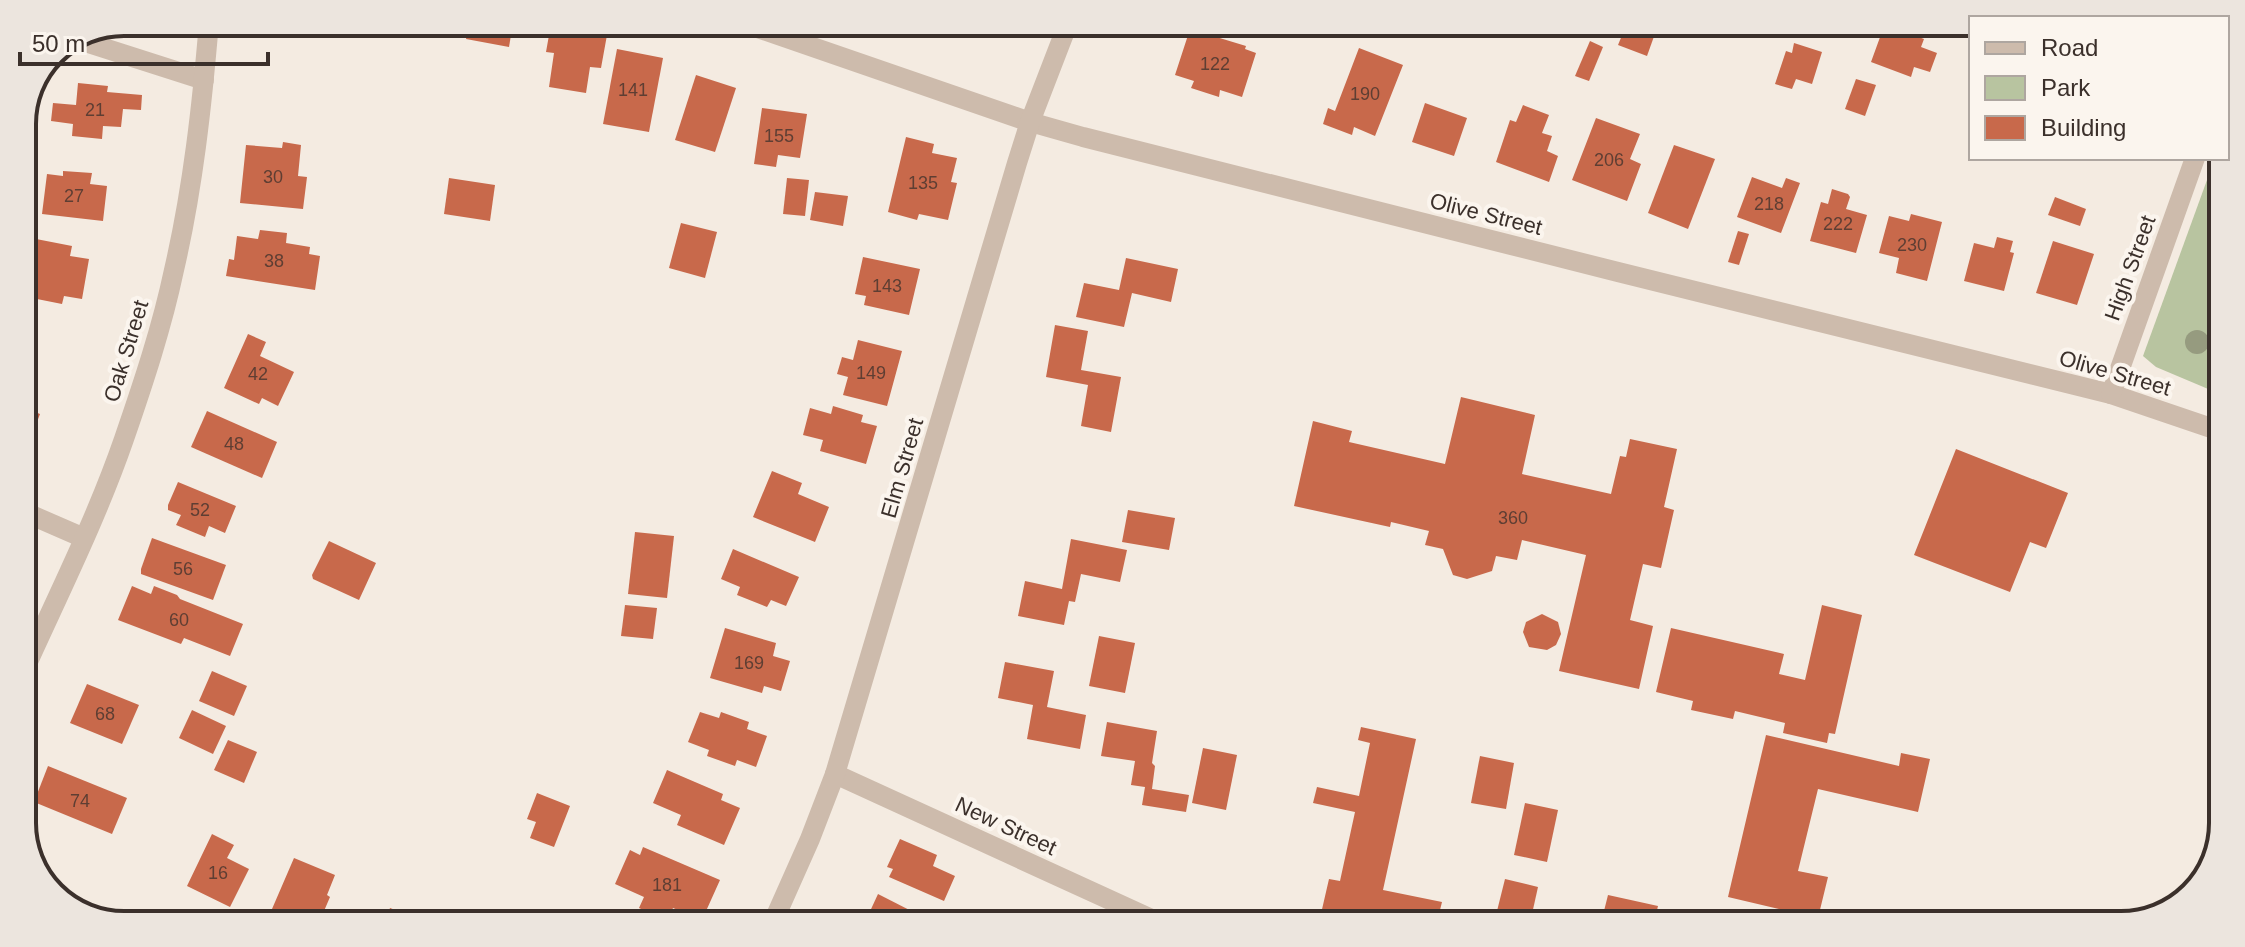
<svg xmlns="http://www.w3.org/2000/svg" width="2245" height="947" font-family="Arial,sans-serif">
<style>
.green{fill:#b8c4a0}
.building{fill:#c8694b}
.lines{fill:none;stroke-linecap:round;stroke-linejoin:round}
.street{stroke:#cdbbac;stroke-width:20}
.tree{fill:#969b7f}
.labels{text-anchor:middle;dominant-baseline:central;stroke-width:8;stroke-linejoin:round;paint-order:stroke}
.number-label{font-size:18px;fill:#5e3e33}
.street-label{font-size:22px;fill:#3b302b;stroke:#fbf5ee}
.rim{fill:none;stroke:#3b302b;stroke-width:4}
</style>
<rect width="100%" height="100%" fill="#f4ebe1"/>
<path class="green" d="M2215,158h7l-2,236 -64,-27 -13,-11z"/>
<g class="building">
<path d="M469,23h44l-4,24 -43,-8z"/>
<path d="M551,24h58l-8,44 -11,-1 -4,26 -37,-6 5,-34 -8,-1z"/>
<path d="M1625,28h32l-10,28 -29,-11z"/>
<path d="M1190,29l56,17 -1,3 11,4 -14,44 -22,-7 -1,7 -28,-9 3,-7 -19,-6z"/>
<path d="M1883,29h15l26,10 -3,8 16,6 -7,19 -16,-5 -3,10 -40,-15z"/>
<path d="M1590,41l13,6 -14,34 -14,-5z"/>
<path d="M1794,43l28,9 -10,32 -16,-5 -4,10 -17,-5 11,-33 6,2z"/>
<path d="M1359,48l44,17 -28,71 -21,-9 -2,8 -29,-11 5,-16 7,3z"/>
<path d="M617,49l46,9 -14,74 -46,-8z"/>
<path d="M696,75l40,13 -21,64 -40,-12z"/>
<path d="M1856,79l20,6 -11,31 -20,-7z"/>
<path d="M78,83l30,3 -1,6 35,3 -1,15 -18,-1 -2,18 -18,-1 -1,13 -30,-3 1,-12 -22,-3 2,-18 23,2z"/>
<path d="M1425,103l42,15 -13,38 -42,-14z"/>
<path d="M1523,105l26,10 -7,18 10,3 -5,15 11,5 -9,26 -53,-20 14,-42 6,2z"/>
<path d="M762,108l45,6 -7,44 -22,-3 -2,12 -22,-3z"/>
<path d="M1596,118l44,16 -10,25 11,5 -14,37 -55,-21z"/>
<path d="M906,137l28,7 -2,9 25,5 -6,24 6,1 -9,37 -29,-6 -2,6 -29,-8z"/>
<path d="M283,142l18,3 -3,31 9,1 -4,32 -63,-6 6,-58 36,3z"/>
<path d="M1674,145l41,14 -27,70 -40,-16z"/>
<path d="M63,171l29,2 -2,11 17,2 -4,35 -61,-7 5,-40 16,2z"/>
<path d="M1752,177l30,11 4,-10 14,5 -19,50 -44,-16z"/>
<path d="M449,178l46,7 -5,36 -46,-7z"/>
<path d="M787,178l22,2 -4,36 -22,-2z"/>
<path d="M1832,189l16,5 2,3 -4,12 21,6 -11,38 -46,-12 11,-39 7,2z"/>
<path d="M815,192l33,4 -5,30 -33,-6z"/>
<path d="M2055,197l31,12 -6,17 -32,-11z"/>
<path d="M1911,214l31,8 -15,59 -31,-8 3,-15 -20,-5 10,-37 20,5z"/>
<path d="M681,223l36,9 -12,46 -36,-10z"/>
<path d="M260,230l27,3 -1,10 24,4 -1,7 11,2 -5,34 -89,-14 3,-17 5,1 3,-24 21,3z"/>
<path d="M1738,231l11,3 -10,31 -11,-3z"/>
<path d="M1997,237l16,4 -3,11 4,1 -10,38 -40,-10 10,-38 20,5z"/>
<path d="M31,238l41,8 -2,10 19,3 -7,40 -18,-3 -2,8 -40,-8 2,-13 -2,-1v-40l8,1z"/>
<path d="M2053,241l41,13 -17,51 -41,-12z"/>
<path d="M863,257l57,12 -11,46 -45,-10 2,-9 -11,-2z"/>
<path d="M1126,258l52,11 -7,33 -39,-9 -8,34 -48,-10 8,-34 35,7z"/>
<path d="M1055,325l33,6 -7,39 40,7 -10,55 -30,-6 7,-41 -42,-8z"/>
<path d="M248,334l18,8 -6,14 34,16 -16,34 -16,-8 -3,6 -35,-16z"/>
<path d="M858,340l44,11 -15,55 -44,-11 5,-18 -11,-3 5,-17 11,3z"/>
<path d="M22,395l4,2 -3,10 17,7 -9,24 -9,-3z"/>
<path d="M1461,397l74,18 -13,59 89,20 9,-38 6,1 4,-18 47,10 -13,58 10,3 -13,58 -18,-4 -13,56 23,6 -14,63 -80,-18 27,-116 -64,-15 -5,20 -21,-4 -4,15 -25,8 -14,-4 -10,-26 -18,-4 4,-14 -38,-9 -1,5 -96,-21 19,-85 39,10 -3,11 96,22z"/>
<path d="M833,406l30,9 -2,7 16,4 -11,38 -46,-13 3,-11 -20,-5 7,-27 21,6z"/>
<path d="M207,411l70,31 -15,36 -71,-31z"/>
<path d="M1956,449l112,44 -22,55 -16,-6 -20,50 -96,-37z"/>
<path d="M772,471l30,12 -4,11 31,13 -14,35 -62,-25z"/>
<path d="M178,482l58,24 -11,27 -16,-7 -4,11 -29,-12 5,-10 -13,-5v-5z"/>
<path d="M1128,510l47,8 -6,32 -47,-8z"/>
<path d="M635,532l39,4 -7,62 -39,-4z"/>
<path d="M152,538l74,27 -13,35 -72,-26v-5z"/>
<path d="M1071,539l56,11 -7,32 -39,-8 -6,28 -6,-1 -5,24 -46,-9 7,-35 37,8z"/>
<path d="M329,541l47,22 -17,37 -46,-21 -1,-4z"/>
<path d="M733,549l66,28 -13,29 -15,-6 -4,7 -30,-12 3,-8 -19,-8z"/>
<path d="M132,586l19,8 3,-8 23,9 3,4 63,25 -13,32 -46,-18 -3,6 -63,-24z"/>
<path d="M625,605l32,3 -4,31 -32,-3z"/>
<path d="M1822,605l40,10 -27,119 -6,-1 -2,10 -44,-10 2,-10 -50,-12 -2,8 -42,-9 2,-9 -37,-9 15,-64 113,26 -5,20 26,6z"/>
<path d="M1542,614l16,8 3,12 -5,11 -9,5 -18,-3 -6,-15 3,-10z"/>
<path d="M725,628l51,15 -3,13 17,5 -9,30 -17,-5 -2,7 -52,-15z"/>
<path d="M1099,636l36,7 -10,50 -36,-7z"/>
<path d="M1005,662l49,9 -7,36 39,8 -6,34 -53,-10 6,-34 -35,-7z"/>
<path d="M212,671l35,15 -13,30 -35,-15z"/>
<path d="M87,684l52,21 -17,39 -52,-21z"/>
<path d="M192,710l34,16 -13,28 -34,-16z"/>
<path d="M700,712l19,6 2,-6 28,10 -2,7 20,7 -11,31 -19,-7 -2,6 -28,-10 2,-6 -21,-8z"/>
<path d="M1107,722l50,9 -5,32 3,3 -3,23 37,6 -3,17 -44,-7 3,-18 -14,-2 4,-24 -34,-5z"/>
<path d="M1361,727l55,12 -33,151 59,12 -5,20h-97l-20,-4 9,-39 11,2 15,-69 -42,-9 4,-16 42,9 11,-53 -12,-3z"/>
<path d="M1766,735l133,31 2,-13 29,6 -12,53 -100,-23 -20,82 30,6 -10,41 -90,-21z"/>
<path d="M228,740l29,12 -13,31 -30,-13z"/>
<path d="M1203,748l34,7 -11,55 -34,-7z"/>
<path d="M1480,756l34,7 -8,46 -35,-6z"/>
<path d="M48,766l79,32 -15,36 -78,-32z"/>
<path d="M667,770l56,24 -2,6 19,8 -16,37 -47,-20 4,-10 -28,-12z"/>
<path d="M537,793l33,13 -16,41 -24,-9 6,-16 -9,-3z"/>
<path d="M1525,803l33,7 -11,52 -33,-7z"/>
<path d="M212,834l22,11 -7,13 22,11 -19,38 -43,-21z"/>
<path d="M900,839l37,16 -4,11 22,10 -11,25 -55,-24 4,-8 -6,-2z"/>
<path d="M643,847l77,33 -18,40 -29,-12 -5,12h-3l-26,-12 5,-11 -29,-13 15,-34 10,5z"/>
<path d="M294,858l41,17 -8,20 3,2 -9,21h-42l2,-5 -9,-4z"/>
<path d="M1505,879l33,8 -8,36h-36z"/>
<path d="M878,894l53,27 -65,-1z"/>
<path d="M1608,895l50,11 -4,17h-53z"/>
<path d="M390,908l26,10v1h-30z"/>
</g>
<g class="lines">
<g class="street">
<path d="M746,24l284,98 53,15 535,135 493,122 109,37"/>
<path d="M79,40l125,40"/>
<path d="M2111,394l84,-236"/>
<path d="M22,511l62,27"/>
<path d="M22,675c35,-78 74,-155 102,-236 19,-55 38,-112 50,-169 19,-82 28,-165 35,-248"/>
<path d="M835,774l321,147"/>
<path d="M82,915l5,2"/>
<path d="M774,920l36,-81 25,-65 182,-611 13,-41 37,-96"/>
</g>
</g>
<circle class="tree" cx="2197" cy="342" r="12"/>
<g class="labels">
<g class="number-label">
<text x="1215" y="64">122</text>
<text x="633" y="90">141</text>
<text x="1365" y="94">190</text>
<text x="95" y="110">21</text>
<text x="779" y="136">155</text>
<text x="1609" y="160">206</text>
<text x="273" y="177">30</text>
<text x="923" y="183">135</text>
<text x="74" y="196">27</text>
<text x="1769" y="204">218</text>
<text x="1838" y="224">222</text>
<text x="1912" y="245">230</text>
<text x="274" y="261">38</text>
<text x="887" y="286">143</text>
<text x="871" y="373">149</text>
<text x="258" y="374">42</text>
<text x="234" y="444">48</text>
<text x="200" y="510">52</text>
<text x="1513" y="518">360</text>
<text x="183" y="569">56</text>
<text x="179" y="620">60</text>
<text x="749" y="663">169</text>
<text x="105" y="714">68</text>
<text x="80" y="801">74</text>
<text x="218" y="873">16</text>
<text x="667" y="885">181</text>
</g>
<g class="street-label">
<text transform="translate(1486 214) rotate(14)">Olive Street</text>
<text transform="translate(2130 268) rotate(-70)">High Street</text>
<text transform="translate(126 351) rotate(-73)">Oak Street</text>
<text transform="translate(2115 373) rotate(16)">Olive Street</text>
<text transform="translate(902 468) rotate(-74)">Elm Street</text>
<text transform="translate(1006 826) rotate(25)">New Street</text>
</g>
</g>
<path d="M0 0H2245V947H0ZM124 36H2121A88 88 0 0 1 2209 124V823A88 88 0 0 1 2121 911H124A88 88 0 0 1 36 823V124A88 88 0 0 1 124 36Z" fill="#ece5de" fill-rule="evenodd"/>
<path class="rim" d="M124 36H2121A88 88 0 0 1 2209 124V823A88 88 0 0 1 2121 911H124A88 88 0 0 1 36 823V124A88 88 0 0 1 124 36Z"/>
<rect x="1969" y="16" width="260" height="144" fill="#fbf5ee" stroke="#aea6a0" stroke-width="2"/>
<rect x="1985" y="42" width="40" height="12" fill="#cdbbac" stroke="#aea6a0" stroke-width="2"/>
<text x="2041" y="56" font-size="24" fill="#3b302b">Road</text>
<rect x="1985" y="76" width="40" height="24" fill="#b8c4a0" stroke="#aea6a0" stroke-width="2"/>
<text x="2041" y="96" font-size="24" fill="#3b302b">Park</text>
<rect x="1985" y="116" width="40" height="24" fill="#c8694b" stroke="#aea6a0" stroke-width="2"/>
<text x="2041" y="136" font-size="24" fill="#3b302b">Building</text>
<path d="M20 52v12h248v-12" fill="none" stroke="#3b302b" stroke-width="4"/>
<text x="32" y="52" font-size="24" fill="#3b302b" stroke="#fbf5ee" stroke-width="6" paint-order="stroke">50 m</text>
</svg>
